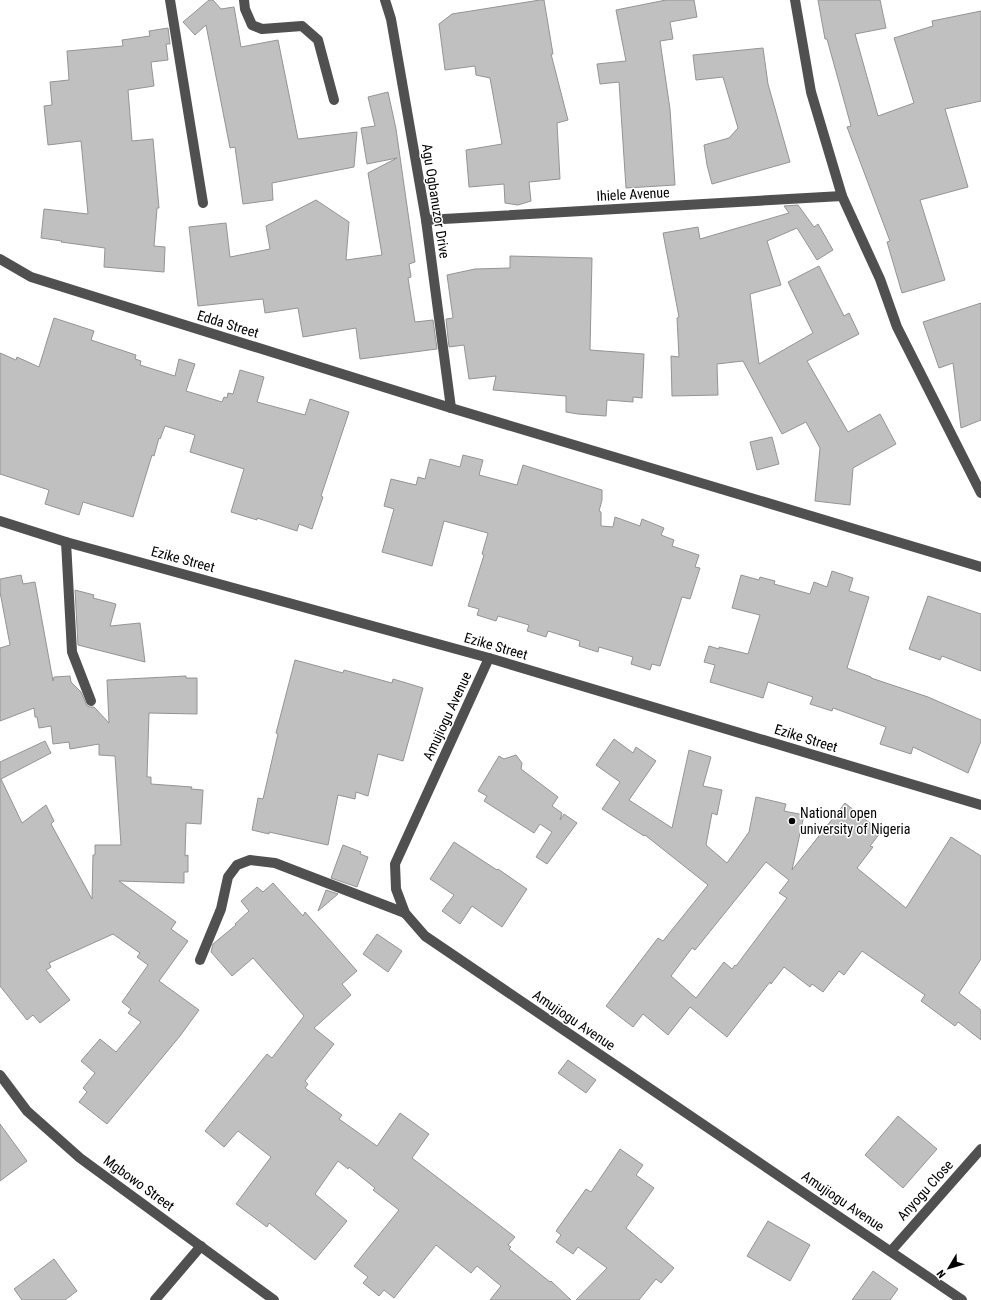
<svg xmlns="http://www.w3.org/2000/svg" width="981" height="1300" font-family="'Roboto Condensed',sans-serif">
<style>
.building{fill:#c0c0c0;stroke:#949494;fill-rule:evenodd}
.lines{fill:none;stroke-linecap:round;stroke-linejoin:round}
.minor{stroke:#505050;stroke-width:10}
.poi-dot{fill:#000;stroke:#fff;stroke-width:1.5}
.labels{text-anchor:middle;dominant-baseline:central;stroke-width:3;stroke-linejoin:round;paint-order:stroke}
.street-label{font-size:14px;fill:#000;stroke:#fff}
.poi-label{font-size:14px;fill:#000;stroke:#fff;text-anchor:start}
</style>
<rect width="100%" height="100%" fill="#fff"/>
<g class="building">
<path d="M209,0h4l8,9 13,-2 7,40 37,-7 20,99 59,-7 -3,35 -82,16 1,17 -30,4 -8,-57 -5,1 -24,-123 -11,10 -12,-13z"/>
<path d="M540,0h4l9,54h-2l17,66 -11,3 3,56 -31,3 2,19 -13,4 -13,-2 -1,-19 -35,3 -3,-37 36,-6 -12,-66 -14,-3 -1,-9 -30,4 -6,-46 13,-10z"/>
<path d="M666,0h28l3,17 -27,5 3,17 -13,2 10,68 5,76 -49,3 -7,-106 -19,2 -3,-20 29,-3 -10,-51z"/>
<path d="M818,0h62l6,28 -31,6 23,82 36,-13 -20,-65 39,-12 -1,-5 49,-10v90l-36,8 23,78 -48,13 25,80 -43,13 -15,-51 3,-1 -43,-114 4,-1 -24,-87h-2z"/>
<path d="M168,28l2,16h-4l2,16 -17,2 3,24 -26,4 4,51 21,-2 6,69h-2l-3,38 11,1 -1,25 -60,-5 1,-19 -44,-6 1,-1 -21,-3 3,-29 44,5 -7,-73 -33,4 -4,-39 8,-1 -2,-23 19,-2 -2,-29 56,-5 -1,-6 28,-4 -1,-5z"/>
<path d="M763,48l5,36 22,78 -78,22 -5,-19 -3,-20 25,-7 9,-10 -15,-51 -27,3 -3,-25z"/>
<path d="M388,92l8,37 19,133 -6,2 2,13 -3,1 7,44 18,-2 4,29 -77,10 -4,-31 -53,9 -5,-29 -33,5 -2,-14 -65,7 -9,-79 37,-4 4,34 40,-8 -4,-23 50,-26 33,22 -3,38 36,-5 -14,-82 29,-15 -30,6 -6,-36 14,-2 -7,-29z"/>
<path d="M798,205l16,22 4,-3 15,26 -16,10 -20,-32 -30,13 14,44 -31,9 9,70 54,-31 -25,-51 31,-16 25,50 5,-3 10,21 -52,27 41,71 32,-18 16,30 -43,24 -3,37 -35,-4 5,-53 -14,-26 -24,12 -39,-73 -26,3 1,31 -46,1 -1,-40 8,1 -2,-39 2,-1 -16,-84 35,-6 2,12 89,-26 -5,-7z"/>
<path d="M510,256l82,2 -2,92 54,4 -2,44 -9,-1v5l-26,-2 -1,16 -28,-2 -12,-2v-16l-73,-6 3,-14 -27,3 -5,-34 -15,2 -3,-28 7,-1 -6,-43 28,-6 35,-1z"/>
<path d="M981,303v117l-20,8 -8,-65 -14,5 -16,-46z"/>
<path d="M54,318l40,13 -3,9 45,15 -1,4 6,2 -1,4 35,11 4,-17 16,5 -9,27 36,11 2,-5 3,1 1,-5 5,1 7,-24 24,7 -7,25 48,13 5,-16 39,13 -28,84 2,1 -11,32 -13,-5 -2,7 -40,-13v2l-26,-8 13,-43 -54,-17 5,-17 -30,-9 -5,13 -1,-1 -5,18 -2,-1 -19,62 -50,-15 -4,13 -34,-11 4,-14 -49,-16v-121l16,7 1,-3 22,10z"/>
<path d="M772,437l7,27 -22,6 -7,-28z"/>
<path d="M463,455l20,5 -4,15 38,10 6,-20 79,25v10l-3,11 2,1v14l12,1 2,-10 25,9 2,-7 22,9 -3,7 13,5 -2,6 27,9 -4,12 5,1 -10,31 -8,-2 -22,69 -8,-2 -2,6 -19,-6 2,-7 -34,-10 -1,5 -19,-6 1,-5 -32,-10 -2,6 -19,-6 2,-6 -31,-9 -2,5 -19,-6 2,-6 -11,-3 16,-51 -2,-1 6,-21 -44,-12 -12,45 -50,-14 12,-43 -10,-3 7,-27 25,6 2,-8 7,2 5,-20 30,8z"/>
<path d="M832,571l21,7 -4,13 20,6 -22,71 24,9v1l57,19 53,23v21l-13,32 -55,-26 -2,7 -31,-10 6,-17 -53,-19 -1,3 -22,-7 3,-7 -45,-15 -5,16 -53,-16 5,-17 -11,-3 5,-16 10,3v-2l29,7 12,-39 -28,-7 9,-33 18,5 1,-3 15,4 -1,3 36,10 4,-12 13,5z"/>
<path d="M21,575l2,9 12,-2 18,99 1,-4 16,-1 1,6 10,10 6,14 3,1h4l15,16 -2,-43 79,-4v2h11v36l-48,-1 -2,64h4v7l41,3 -1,2 12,1 -2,34 -15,-1 -1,33 3,-1v17h-4v11l-65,-2 57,41 -5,7 17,12 -29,40 40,29 -19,26 -73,88 -28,-22 8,-10 -4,-4 12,-15 -14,-12 19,-22 16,13 25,-30 -13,-9 3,-4 -9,-7 26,-37 -11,-8 3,-4 -27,-19 -64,29 2,4 -5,3 24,30 -30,23 -7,-8 -6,5 -27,-34v-224l45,-21 6,12 -50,26 21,44 24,-18 8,16 -3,3 41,75 1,-44h2v-10h26l-6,-89 -16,-1v-11l-29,5 -1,-7 -16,2 -2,-18 -12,2 -2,-11h-2l-1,-9 -34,13v-73l10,-3 -10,-53v-13z"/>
<path d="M75,590l19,5 -1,3 23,6 -6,22 30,-3 5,39 -67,-17z"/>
<path d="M928,596l53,18v57l-39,-15 -2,4 -31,-11z"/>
<path d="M295,660l48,13 1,-3 48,13 1,-4 30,9 -20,73 -25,-7 -10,42 -12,-4 -1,7 -17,-4 -10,50 -59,-13v2l-17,-4 6,-32 5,1 15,-65 -2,-1z"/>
<path d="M614,739l19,14 3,-6 20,14 -27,39 43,28 17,-78 22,7 -8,29 19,4 -5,25 -5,-2 -6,32 21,18 22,-31 7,-35 30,7 -2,7 20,4 -12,55 53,-67 36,29 -11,14 3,1 -16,21 49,40 45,-71 30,19v103l-22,34 22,17v30l-23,-18 -3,4 -34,-25 4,-6 -63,-44 -18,24 -5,-4 -16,21 -11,-8 -2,3 -26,-20 -13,17 -1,-2 -43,55 -37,-30 -22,28 -25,-21 -10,13 -27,-21 52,-68 5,3 45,-56 -63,-50 -1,1 -42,-27 18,-27 -24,-17zM766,862l23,18 -10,13 8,5 -51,68 -1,-1 -3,4 -8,-7 -28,36 -25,-22 21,-28 3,2z"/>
<path d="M516,755l6,8 -1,6 37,28 -6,9 10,7 -2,7 4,-6 13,9 -30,41 -11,-7 16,-25 -12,-8 -6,9 -50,-32 3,-5 -9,-5 21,-35 5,3z"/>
<path d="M454,842l43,28 1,-1 29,20 -25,38 -30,-21 -12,18 -18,-13 12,-16 -24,-16z"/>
<path d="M343,845l18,7 -1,2 8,3 -11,30 -26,-9z"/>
<path d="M273,883l30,33 2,-4 52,59 -15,13 9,11 -37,33 20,16 -29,37 3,3 -3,4 37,27 -3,4 38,27 23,-33 29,21 -17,24 103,79 -7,8 3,2 -2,2 41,33 1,-1 20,19h-81l11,-14 -24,-20 -6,7 -35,-28 -42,53 -10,-8 -5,6 -16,-13 5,-6 -14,-11 45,-56 -26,-20 2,-2 -26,-21 -1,2 -10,-8 -23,33 32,27 -32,39 -46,-37 -2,4 -31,-23 35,-47 -33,-26 -14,16 -19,-16 62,-77 5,4 32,-42 -51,-58 -21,18 -21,-24 2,-8 23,-19 -1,-1 14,-13 -8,-10 16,-14 6,5z"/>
<path d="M326,890l12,4 -20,17z"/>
<path d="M377,934l25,17 -14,21 -25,-18z"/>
<path d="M568,1060l28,20 -10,13 -28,-20z"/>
<path d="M898,1116l39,33 -34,39 -38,-33z"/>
<path d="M0,1124l27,37 -27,20z"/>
<path d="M620,1149l23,16 -7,10 18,13 -28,40 48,40 -13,15 -5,-4 -17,21h-63l31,-32 -29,-21 -5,7 -17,-12 5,-7 -5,-4 30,-42 5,3z"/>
<path d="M768,1221l42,24 -20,36 -43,-25z"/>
<path d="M54,1259l23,32 -12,9h-43l-8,-11z"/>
<path d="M873,1271l25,18 -8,11h-38z"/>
</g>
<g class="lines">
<g class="minor">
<path d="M170,0l33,203"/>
<path d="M244,0l1,9 7,16 10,4 40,-3 16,14 16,60"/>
<path d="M385,0l6,19 35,201 25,188"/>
<path d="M795,0l16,92 31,104 38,83 17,48 84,166"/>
<path d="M426,220l416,-24"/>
<path d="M0,259l31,18 420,131 530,159"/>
<path d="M0,521l66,21 423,116 492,147"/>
<path d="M66,542l6,110 19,49"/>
<path d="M489,658l-94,206 1,25 9,24 20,23 537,364"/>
<path d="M200,960l21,-51 7,-32 9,-12 13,-5 25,3 130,50"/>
<path d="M0,1075l27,36 53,47 194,142"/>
<path d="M891,1251l90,-102"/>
<path d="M155,1300l46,-54"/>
</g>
</g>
<circle class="poi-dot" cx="792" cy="821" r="4"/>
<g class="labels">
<g class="street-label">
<text transform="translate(633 194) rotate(-3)">Ihiele Avenue</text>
<text transform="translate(436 201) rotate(81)">Agu Ogbanuzor Drive</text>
<text transform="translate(228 324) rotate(17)">Edda Street</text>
<text transform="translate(183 559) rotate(15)">Ezike Street</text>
<text transform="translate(496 646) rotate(16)">Ezike Street</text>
<text transform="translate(447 716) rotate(-65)">Amujiogu Avenue</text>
<text transform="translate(806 738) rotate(17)">Ezike Street</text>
<text transform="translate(574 1020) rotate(34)">Amujiogu Avenue</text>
<text transform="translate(139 1183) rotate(36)">Mgbowo Street</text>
<text transform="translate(925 1190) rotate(-48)">Anyogu Close</text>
<text transform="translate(843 1201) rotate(34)">Amujiogu Avenue</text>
</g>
<g class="poi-label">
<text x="800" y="813">National open<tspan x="800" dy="16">university of Nigeria</tspan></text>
</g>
</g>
<g transform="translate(949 1268) rotate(232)" stroke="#ffffff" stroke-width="3" paint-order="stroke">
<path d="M0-3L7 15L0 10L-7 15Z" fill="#000000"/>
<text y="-6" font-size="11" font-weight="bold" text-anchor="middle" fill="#000000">N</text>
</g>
</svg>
